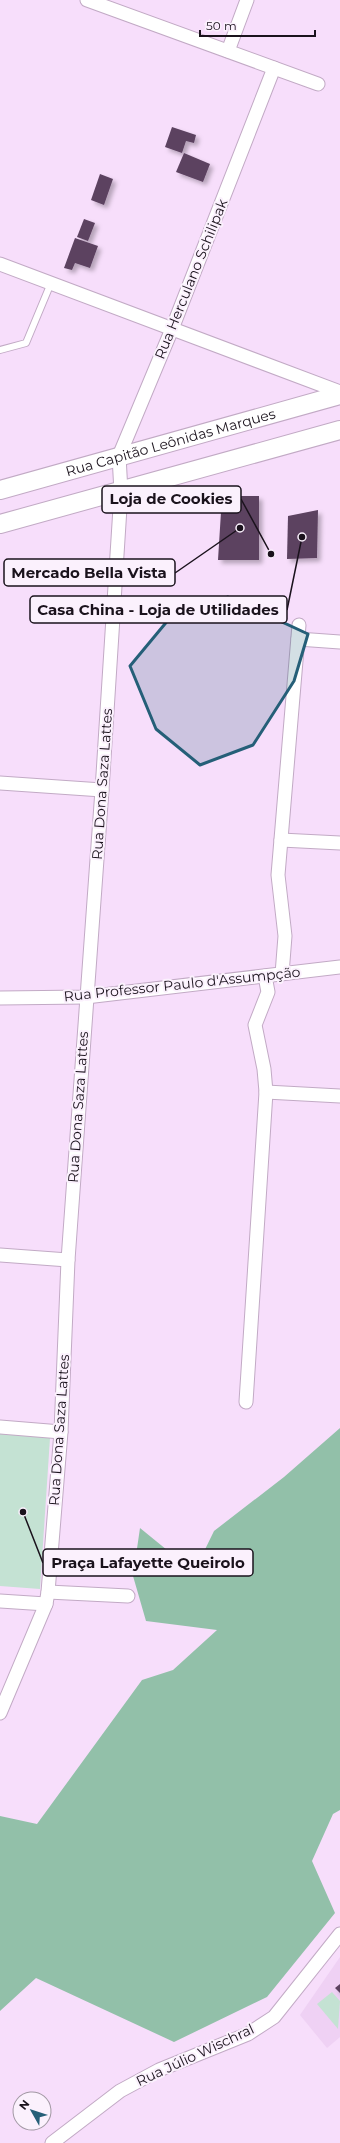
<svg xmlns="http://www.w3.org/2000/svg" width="340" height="2143" font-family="Montserrat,sans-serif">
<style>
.built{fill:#efd1f4}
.green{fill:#c4e2d3}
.forest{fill:#92c0a9}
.building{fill:#5c4260;filter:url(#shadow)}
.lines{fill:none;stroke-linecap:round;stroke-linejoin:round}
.service-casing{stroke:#c2aac5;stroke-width:8}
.minor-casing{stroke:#c2aac5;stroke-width:15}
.secondary-casing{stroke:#c2aac5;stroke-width:20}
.service{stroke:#fff;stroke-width:6}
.minor{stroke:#fff;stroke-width:13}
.secondary{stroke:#fff;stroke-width:18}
.marked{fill:#255f78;fill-opacity:0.2;stroke:#255f78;stroke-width:3;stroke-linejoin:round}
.labels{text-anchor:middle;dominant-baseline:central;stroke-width:4;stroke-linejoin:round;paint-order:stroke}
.street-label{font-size:14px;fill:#1a121c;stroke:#fbf1fd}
.leader{fill:none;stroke:#1a121c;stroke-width:1.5}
.callout-dot{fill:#1a121c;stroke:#fbf1fd;stroke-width:1.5}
.callout{fill:#fbf1fd;stroke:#1a121c;stroke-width:1.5}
.callout-label{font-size:15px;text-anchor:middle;font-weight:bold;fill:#1a121c}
</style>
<defs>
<filter id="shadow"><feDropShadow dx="3.5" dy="3.5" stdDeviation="2" flood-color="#0004"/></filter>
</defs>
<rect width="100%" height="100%" fill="#f7defb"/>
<path class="built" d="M340,1957v80l-13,11 -27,-33z"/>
<g class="green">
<path d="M0,1433l50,5 -10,151 -40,-3z"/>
<path d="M332,1992l8,9 -2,28 -21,-25z"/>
</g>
<path class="forest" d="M340,1428v382l-7,4 -21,47 23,52 -68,84 -93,45 -138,-64 -36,33v-195l37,8 105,-144 31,-10 44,-40 -71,-9 -13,-45 7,-48 54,44 20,-41 70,-54z"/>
<g class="building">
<path d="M172,127l24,8 -2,8 -8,-2 -4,12 -17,-6z"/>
<path d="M184,153l26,11 -7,18 -27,-10z"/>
<path d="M100,174l13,5 -9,26 -13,-5z"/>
<path d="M84,219l11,4 -7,18 -11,-4z"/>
<path d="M75,238l23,8 -8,22 -15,-5 -3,7 -8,-2z"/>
<path d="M222,496h37v64h-41z"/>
<path d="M318,510l-1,48 -30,1 1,-43z"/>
<path d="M340,1984v9l-5,-5z"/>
</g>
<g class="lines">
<defs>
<path id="service" d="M0,350l26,-7 25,-60"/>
<g id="minor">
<path d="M87,0l231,84"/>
<path d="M228,51l19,-51"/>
<path d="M0,264l340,128"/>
<path d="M298,639l42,3"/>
<path d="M0,783l102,7"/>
<path d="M281,840l59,3"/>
<path d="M282,974l3,-38 -7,-61 21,-250"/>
<path d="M0,998l86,-1 254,-30"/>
<path d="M266,1092l74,4"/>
<path d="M0,1255l68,5"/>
<path d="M246,1402l20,-310 -2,-23 -9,-44 13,-33 -3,-16"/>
<path d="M0,1427l61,5"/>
<path d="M48,1592l80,4"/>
<path d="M0,1601l46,3"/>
<path d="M0,1713l46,-109 2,-12 13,-160 7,-172 34,-470 19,-298 -2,-36 53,-127 102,-261"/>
<path d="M52,2143l68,-52 39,-21 89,-36 26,-17 66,-83"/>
</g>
<g id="secondary">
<path id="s1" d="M0,490l340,-95"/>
<path d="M0,524l340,-94"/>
</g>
</defs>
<use href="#service" class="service-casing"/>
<use href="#minor" class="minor-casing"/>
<use href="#secondary" class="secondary-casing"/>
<use href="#service" class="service"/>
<use href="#minor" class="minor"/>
<use href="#secondary" class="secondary"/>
</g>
<path class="marked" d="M228,597l80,37 -14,47 -41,64 -53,20 -44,-36 -26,-63 39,-47z"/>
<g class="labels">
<g class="street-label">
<text transform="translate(191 279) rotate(-68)">Rua Herculano Schilipak</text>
<text stroke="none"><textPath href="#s1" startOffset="177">Rua Capitão Leônidas Marques</textPath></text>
<text transform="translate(102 784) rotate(-86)">Rua Dona Saza Lattes</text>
<text transform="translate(182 984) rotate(-6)">Rua Professor Paulo d'Assumpção</text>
<text transform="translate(78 1107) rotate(-86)">Rua Dona Saza Lattes</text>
<text transform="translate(59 1430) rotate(-86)">Rua Dona Saza Lattes</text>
<text transform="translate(195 2055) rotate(-25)">Rua Júlio Wischral</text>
</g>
</g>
<path class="leader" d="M271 554L241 499M240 528L175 573M302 537L287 610M23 1512L43 1563"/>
<g class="callout-dot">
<circle cx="271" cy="554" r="4"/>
<circle cx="240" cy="528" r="4"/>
<circle cx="302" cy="537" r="4"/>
<circle cx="23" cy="1512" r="4"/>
</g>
<g class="callout">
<rect x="102" y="486" width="139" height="27" rx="4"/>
<rect x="4" y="559" width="171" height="27" rx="4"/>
<rect x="30" y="596" width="257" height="27" rx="4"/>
<rect x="43" y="1549" width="210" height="27" rx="4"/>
</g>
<g class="callout-label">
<text x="171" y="504">Loja de Cookies</text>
<text x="89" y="578">Mercado Bella Vista</text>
<text x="158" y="615">Casa China - Loja de Utilidades</text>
<text x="148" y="1568">Praça Lafayette Queirolo</text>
</g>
<g transform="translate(32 2111) rotate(309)"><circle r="19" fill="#fbf1fd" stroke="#a198a3"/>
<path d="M0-3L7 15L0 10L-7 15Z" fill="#255f78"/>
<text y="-6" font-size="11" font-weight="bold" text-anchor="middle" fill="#1a121c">N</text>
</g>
<path d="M200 30v6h115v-6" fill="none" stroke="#1a121c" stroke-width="2"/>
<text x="206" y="30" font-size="12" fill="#1a121c" stroke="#fbf1fd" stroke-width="3" paint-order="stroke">50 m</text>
</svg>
